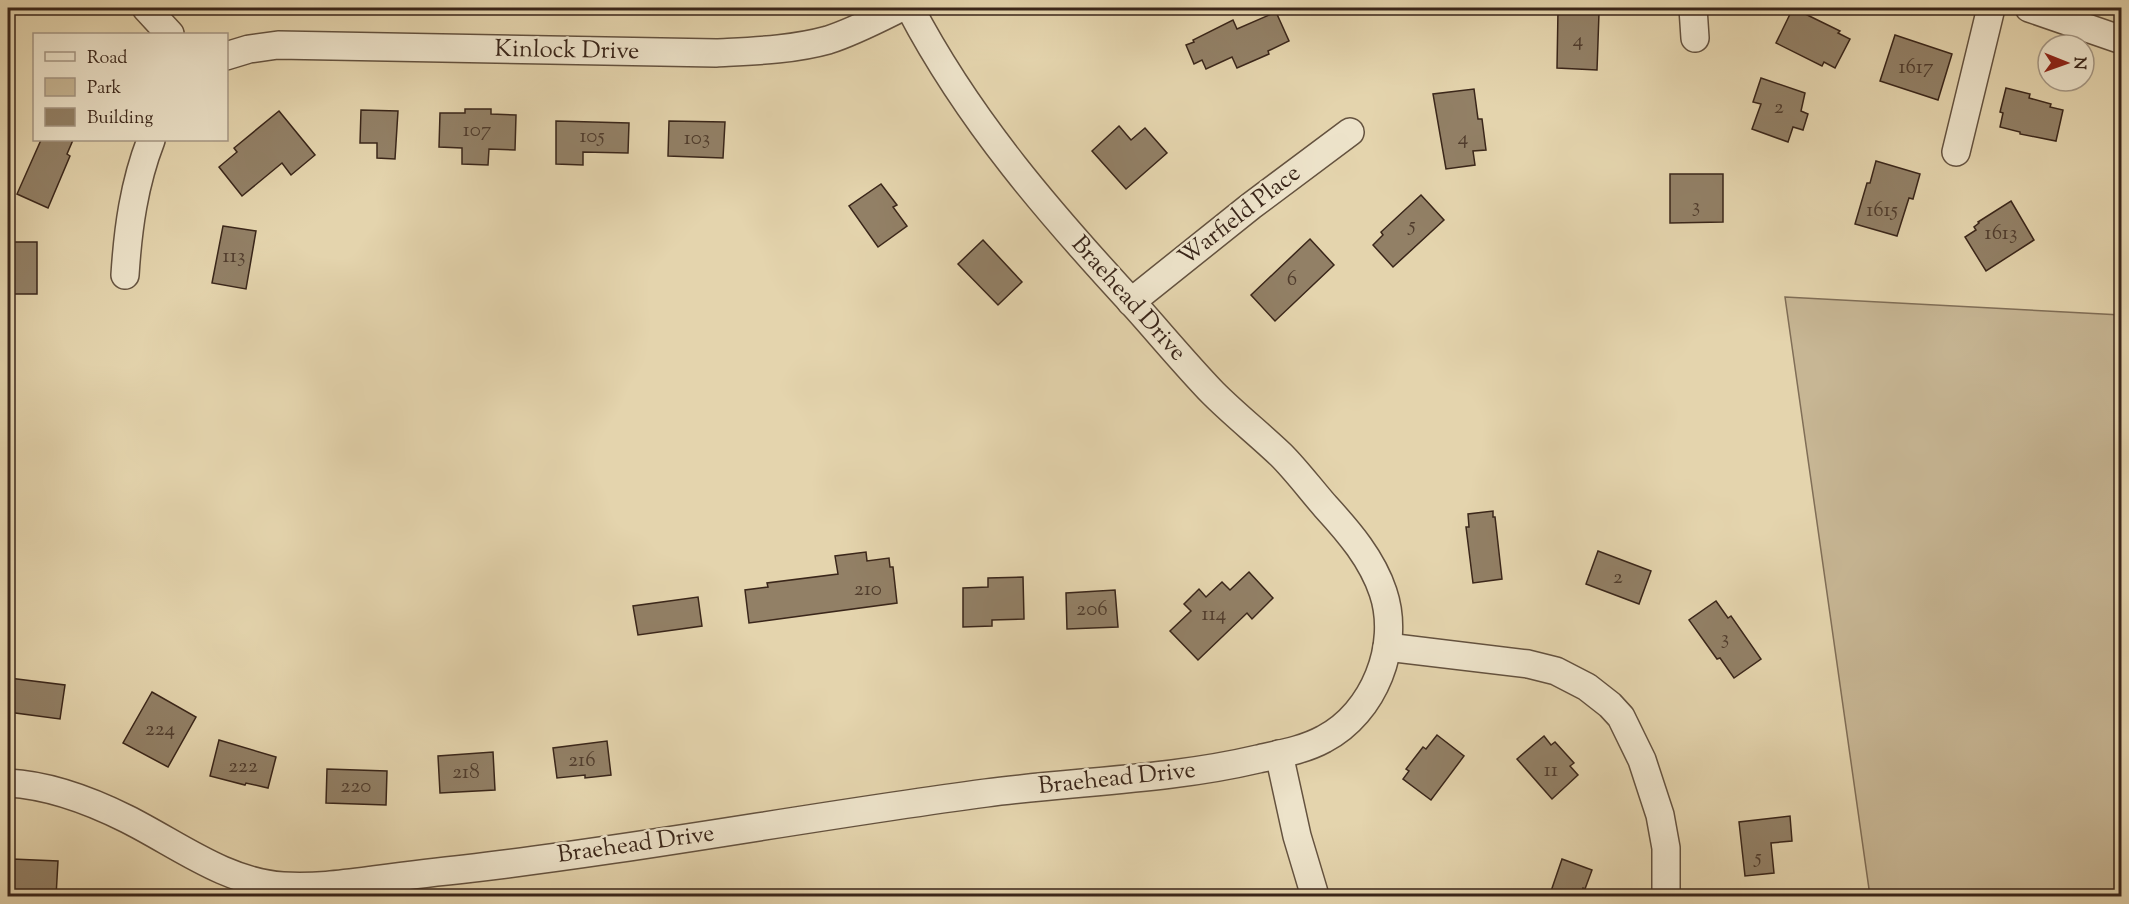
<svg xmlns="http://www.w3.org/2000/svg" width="2129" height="904" font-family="'Sorts Mill Goudy',serif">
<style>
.green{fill:#c7b694;stroke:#806e57;stroke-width:1.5}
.building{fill:#928066;stroke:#3a261a;stroke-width:1.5}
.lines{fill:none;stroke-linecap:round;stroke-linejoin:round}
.minor-casing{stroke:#64523f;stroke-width:30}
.minor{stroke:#ede3ca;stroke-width:27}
.labels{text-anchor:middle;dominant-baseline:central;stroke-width:5;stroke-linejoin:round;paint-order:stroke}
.number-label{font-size:21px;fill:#503c2d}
.street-label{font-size:24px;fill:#3a261a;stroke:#ede3ca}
</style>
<rect width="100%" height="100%" fill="#e4d4ad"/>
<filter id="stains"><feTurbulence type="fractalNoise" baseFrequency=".00333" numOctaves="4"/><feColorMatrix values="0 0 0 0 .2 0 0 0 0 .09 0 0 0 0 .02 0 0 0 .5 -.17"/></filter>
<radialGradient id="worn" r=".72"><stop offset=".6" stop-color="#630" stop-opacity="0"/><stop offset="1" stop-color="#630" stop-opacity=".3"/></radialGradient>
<path class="green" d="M1785,297l336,18v581h-251z"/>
<g class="building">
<path d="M1793,8l47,23 -2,2 12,6 -15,29 -11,-6 -2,4 -46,-23z"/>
<path d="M1558,10l41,3 -2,57 -40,-2z"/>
<path d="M1276,12l13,29 -21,10 1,3 -32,14 -5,-11 -26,12 -4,-9 -8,4 -8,-19 8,-3 -1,-2 40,-20 4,9z"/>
<path d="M1895,35l57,19 -14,46 -58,-19z"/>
<path d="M1761,78l44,15 -4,18 7,3 -5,16 -10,-3 -5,15 -36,-13 9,-25 -8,-2z"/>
<path d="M2006,88l24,6 -1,4 22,6 -1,3 13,3 -7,31 -36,-7v-2l-20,-5 3,-14 -3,-1z"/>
<path d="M1474,89l4,30h4l4,31 -13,1 2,14 -29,4 -13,-75z"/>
<path d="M465,109h26v5l25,1 -1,35 -26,-1 -1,16 -26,-1v-16l-23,-1 1,-34h25z"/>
<path d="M361,110l37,1 -3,48 -18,-1v-15h-17z"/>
<path d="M279,111l36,44 -24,20 -9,-12 -40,33 -23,-29 18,-15 -3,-4z"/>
<path d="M556,121l73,2 -1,30 -45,-1v13l-27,-1z"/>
<path d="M669,121l56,1 -2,36 -55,-2z"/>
<path d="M1119,126l12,14 14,-12 22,25 -41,36 -34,-38z"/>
<path d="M41,140h32l-6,14 3,2 -22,52 -31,-14z"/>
<path d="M1876,161l44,13 -7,25 -4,-1 -12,38 -42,-12 12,-41h3z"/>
<path d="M1670,174h53v48l-53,1z"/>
<path d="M881,184l16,21 -4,2 14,19 -29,21 -29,-41z"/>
<path d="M1421,195l23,25 -51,47 -20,-22 10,-10 -2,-3z"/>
<path d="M2011,201l23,39 -48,31 -21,-34 11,-7 -2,-3 5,-4 -1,-1z"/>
<path d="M223,226l33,5 -10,58 -34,-6z"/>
<path d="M1310,239l24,26 -59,56 -24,-26z"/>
<path d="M983,240l39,42 -24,23 -40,-41z"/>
<rect x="8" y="242" width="29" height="52"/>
<path d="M1493,511v6h2l7,62 -29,4 -7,-56h3l-1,-13z"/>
<path d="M1598,551l53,20 -12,33 -53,-20z"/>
<path d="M866,552l1,9 22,-3 1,9h3l4,36 -148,20 -4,-33 23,-3 -1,-4 71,-9 -3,-18z"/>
<path d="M1249,572l24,26 -21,21 -5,-6 -49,47 -28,-29 21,-20 -7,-7 15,-15 7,8 16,-15 8,8z"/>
<path d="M1023,577l1,42 -32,1v6l-29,1v-39l25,-1v-9z"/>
<path d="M1115,590l3,37 -51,2 -1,-36z"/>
<path d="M698,597l4,29 -64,9 -5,-29z"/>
<path d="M1716,601l12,17 3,-2 30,43 -27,19 -14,-20 -3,1 -28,-39z"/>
<path d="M9,678l56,7 -5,34 -52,-7z"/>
<path d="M152,692l44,25 -28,50 -45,-24z"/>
<path d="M1437,735l27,21 -33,44 -28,-21 6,-8 -3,-2 17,-22 3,2z"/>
<path d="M1544,736l7,9 4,-3 19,21 -4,3 8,9 -26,24 -35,-40z"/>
<path d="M219,740l57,17 -8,31 -22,-5 -1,2 -35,-9z"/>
<path d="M607,741l4,34 -26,3v-3l-28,3 -4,-30z"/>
<path d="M493,752l2,38 -55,3 -2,-37z"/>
<path d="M327,769l60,2 -1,34 -60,-2z"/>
<path d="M1790,816l2,25 -21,2 3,30 -29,3 -6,-54z"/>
<path d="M12,859l46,2 -2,36h-48v-28h3z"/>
<path d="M1562,859l30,11 -7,19 -2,-1 -3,9h-31z"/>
</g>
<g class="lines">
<defs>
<g id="minor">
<path d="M146,8l24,26"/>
<path d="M1693,8l2,30"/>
<path d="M2029,8l93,32"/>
<path d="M226,56l23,-7 29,-4 438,8c37,-2 76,-3 112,-13 25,-8 48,-20 72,-32"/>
<path d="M1956,152l35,-144"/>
<path d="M125,275c3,-47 9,-91 26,-135"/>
<path d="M1131,302l120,-96 99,-74"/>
<path d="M1387,647l141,17 28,7 31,16 23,18 11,12 21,43 18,55 6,33v48"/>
<path d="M1279,754l18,82 18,60"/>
<path d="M8,783c39,2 83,18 119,36 50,25 98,63 156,67 31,2 60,-2 91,-6 30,-4 61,-8 91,-11 174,-20 347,-53 521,-76 91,-12 183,-13 272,-34 22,-5 46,-9 66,-20 50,-26 77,-94 59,-147 -11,-33 -34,-60 -57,-85 -15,-17 -29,-36 -45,-52 -22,-21 -46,-40 -68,-62 -26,-27 -51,-57 -76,-85 -86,-93 -168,-187 -227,-300"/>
</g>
</defs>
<use href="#minor" class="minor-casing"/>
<use href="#minor" class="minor"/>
</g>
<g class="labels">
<g class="number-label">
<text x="1578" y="41">4</text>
<text x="1916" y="68">1617</text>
<text x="1779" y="108">2</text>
<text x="477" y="131">107</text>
<text x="592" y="137">105</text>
<text x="697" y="139">103</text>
<text x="1463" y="139">4</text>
<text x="1696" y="207">3</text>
<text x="1882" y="211">1615</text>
<text x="1412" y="226">5</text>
<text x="2001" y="234">1613</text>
<text x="234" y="257">113</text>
<text x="1292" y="280">6</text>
<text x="1618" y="578">2</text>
<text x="868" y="590">210</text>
<text x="1092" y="610">206</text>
<text x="1214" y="615">114</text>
<text x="1725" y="639">3</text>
<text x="160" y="730">224</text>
<text x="582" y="761">216</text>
<text x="243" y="767">222</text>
<text x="1551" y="771">11</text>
<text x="466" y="773">218</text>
<text x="356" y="787">220</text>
<text x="1758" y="858">5</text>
</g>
<g class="street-label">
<text transform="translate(567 51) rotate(1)">Kinlock Drive</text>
<text transform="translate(1240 216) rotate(-38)">Warfield Place</text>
<text transform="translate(1128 299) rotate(48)">Braehead Drive</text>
<text transform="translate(1117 779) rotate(-6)">Braehead Drive</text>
<text transform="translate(636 845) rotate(-8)">Braehead Drive</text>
</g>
</g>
<rect width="2129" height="904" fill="none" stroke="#e4d4ad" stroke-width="30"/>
<rect x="9" y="9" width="2111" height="886" fill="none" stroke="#3a261a" stroke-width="3"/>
<rect x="15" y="15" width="2099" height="874" fill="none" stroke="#3a261a" stroke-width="1.5"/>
<rect x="33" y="33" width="195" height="108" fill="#ede3ca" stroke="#a59784" stroke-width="1.5"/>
<rect x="45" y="52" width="30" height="9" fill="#ede3ca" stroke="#a59784" stroke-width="1.5"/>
<text x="87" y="63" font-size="18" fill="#3a261a">Road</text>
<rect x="45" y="78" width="30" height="18" fill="#c7b694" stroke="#a59784" stroke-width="1.5"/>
<text x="87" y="93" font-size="18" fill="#3a261a">Park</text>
<rect x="45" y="108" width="30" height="18" fill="#928066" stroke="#a59784" stroke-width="1.5"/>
<text x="87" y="123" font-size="18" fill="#3a261a">Building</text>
<g transform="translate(2066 63) rotate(91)"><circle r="28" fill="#ede3ca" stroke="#a59784" stroke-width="1.5"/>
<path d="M0-4.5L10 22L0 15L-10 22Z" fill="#8f2418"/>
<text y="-9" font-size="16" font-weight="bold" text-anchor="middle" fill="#3a261a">N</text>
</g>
<rect width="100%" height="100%" filter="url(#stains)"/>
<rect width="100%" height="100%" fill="url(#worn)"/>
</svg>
